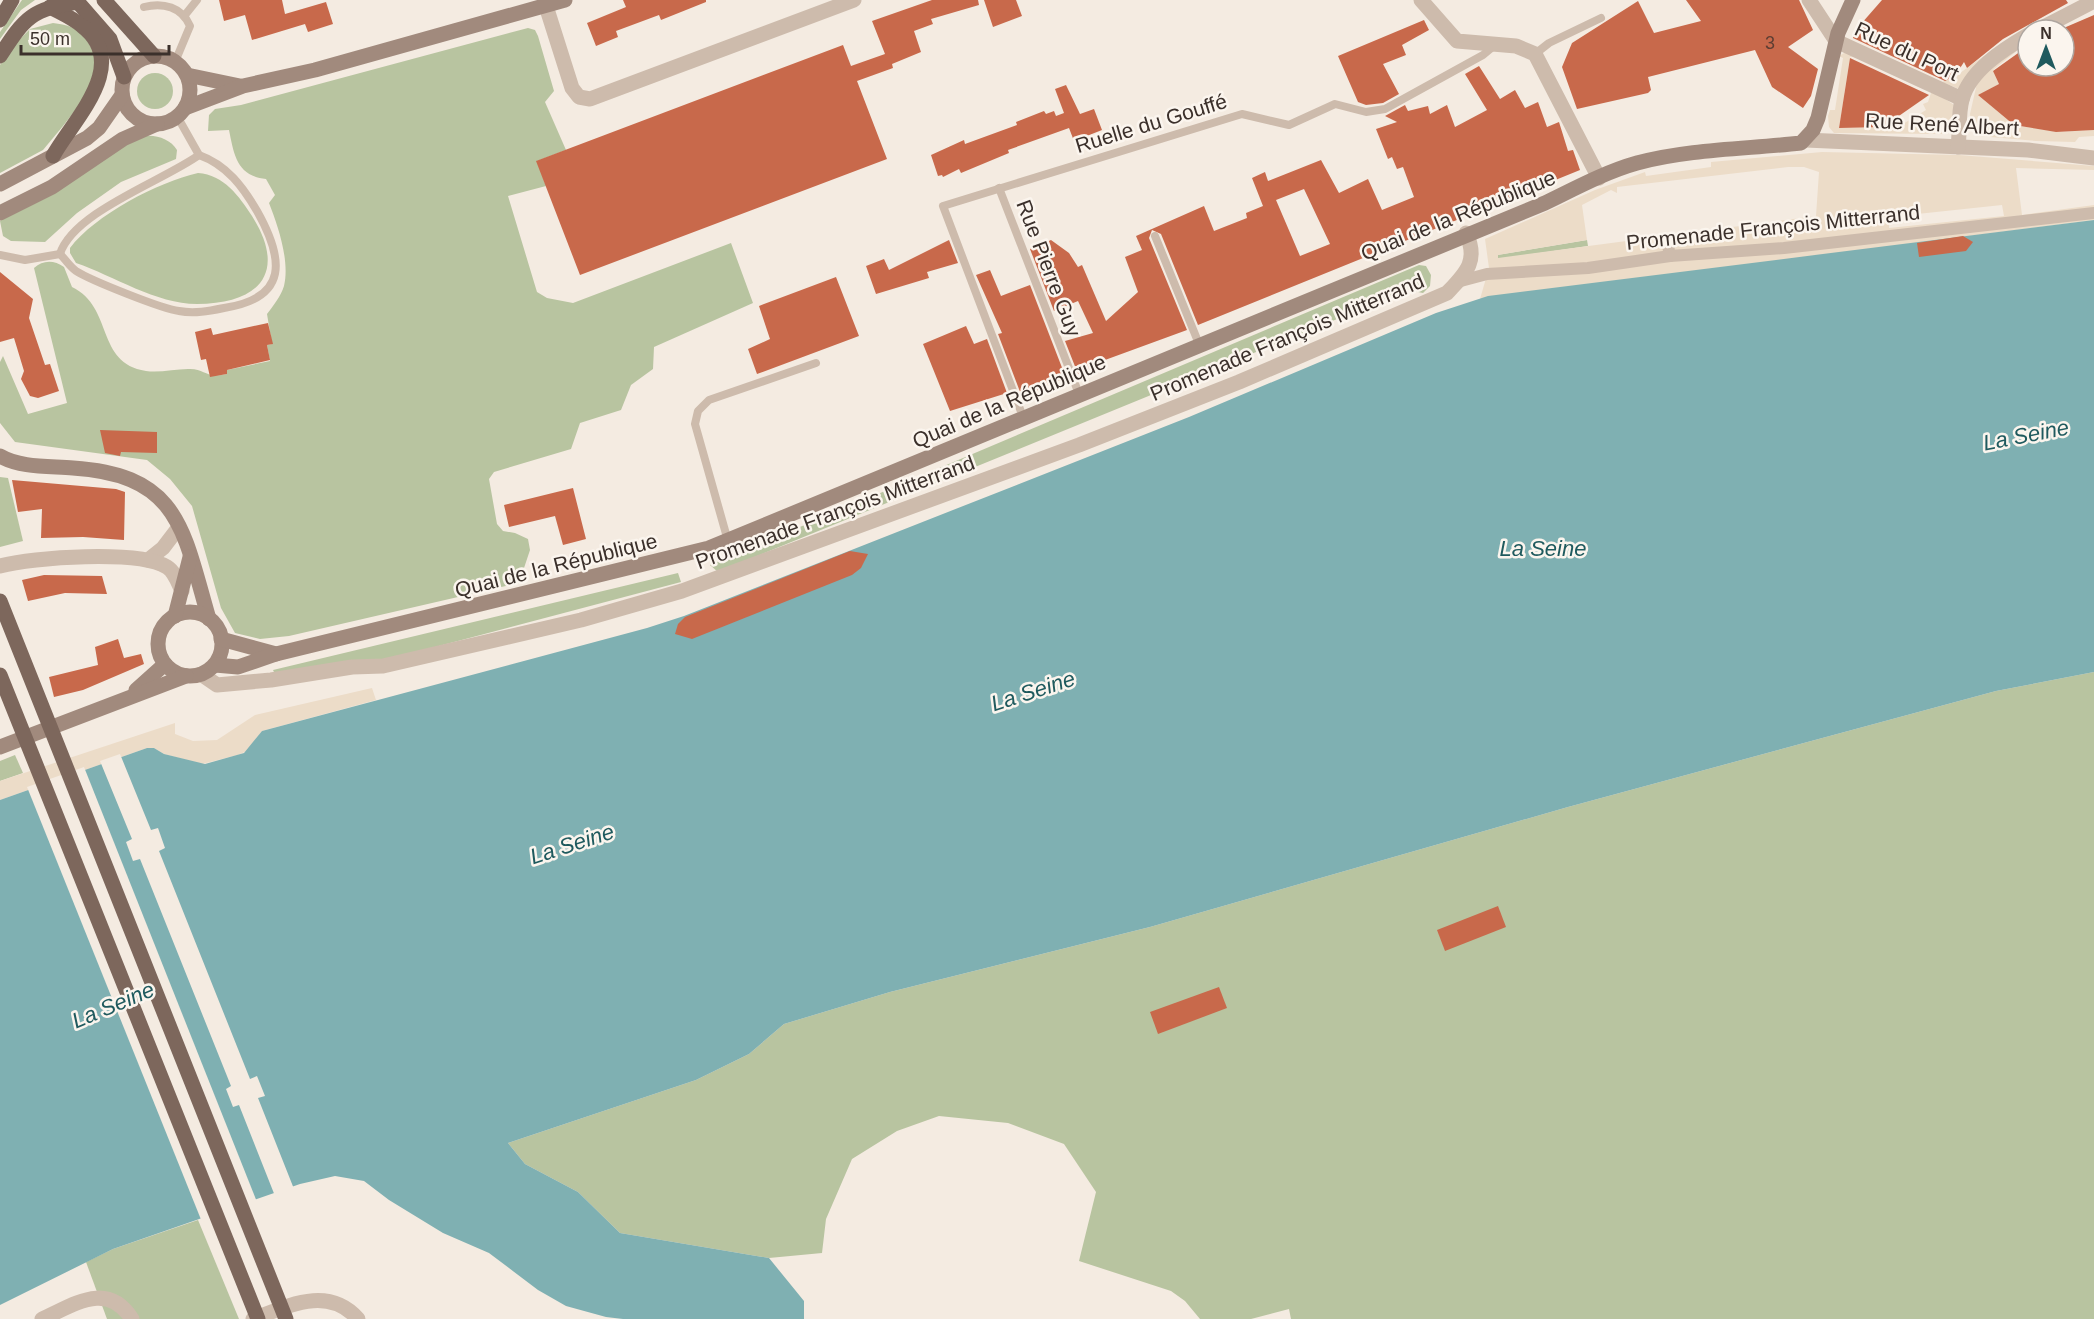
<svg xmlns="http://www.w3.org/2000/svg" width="2094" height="1319" font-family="Arial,sans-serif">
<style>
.green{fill:#b8c4a0}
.plaza{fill:#ecdcc8;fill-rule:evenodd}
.water{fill:#7fb0b2}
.pier{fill:#f4ebe1}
.building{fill:#c8694b;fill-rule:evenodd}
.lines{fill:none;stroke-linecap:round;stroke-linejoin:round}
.service{stroke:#cdbbac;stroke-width:8}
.pedestrian{stroke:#cdbbac;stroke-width:12}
.minor{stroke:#cdbbac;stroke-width:15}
.tertiary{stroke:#cdbbac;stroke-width:15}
.secondary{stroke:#a18a7d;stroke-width:15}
.primary{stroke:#7d675c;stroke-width:15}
.primary-bridge{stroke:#7d675c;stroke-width:15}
.labels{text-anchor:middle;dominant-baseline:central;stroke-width:5;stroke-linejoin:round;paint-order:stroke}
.number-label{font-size:18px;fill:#5e3e33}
.street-label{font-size:21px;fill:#3b302b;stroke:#fbf5ee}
.water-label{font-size:22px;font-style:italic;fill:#1f5a5e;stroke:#fbf5ee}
</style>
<rect width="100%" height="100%" fill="#f4ebe1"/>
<g class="green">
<path d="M22,0h13l-14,10 -21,29v-7z"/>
<path d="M53,23c28,3 34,14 44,38l-11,35 -23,30 -20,24 -43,23v-108l15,-21 15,-15z"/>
<path d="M528,28l7,2 3,6 16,55 -9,11 21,48 -29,11 9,25 -38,10 29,96 10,6 26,5 158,-60 22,60 -99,44 -1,22 -22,16 -10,25 -41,13 -9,26 -77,23 -5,7 8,45 6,7 12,2 13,6 2,11 -11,33 -230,53 -29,3 -25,-6 -14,-25 -29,-102 -22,-27 -23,-19 -132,-18 -15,-19v-61l3,-6 25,58 39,-11 -33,-135c9,-8 20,-8 30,-1l8,20c42,20 23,76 74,84 13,2 29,-2 42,-2 17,-1 17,10 39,5v-4l43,-9 -3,-16 5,-1 -5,-30c6,-8 14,-18 17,-28 6,-25 -6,-60 -15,-83l6,-8 -9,-16c-29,-3 -32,-24 -37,-49l-21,1 1,-16 6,-6 26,-4z"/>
<circle cx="155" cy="91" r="18"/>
<path d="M146,136c12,-1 25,4 31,14l-1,9 -55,23 -44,31 -32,29 -34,-1 -8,-5 -3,-15 5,-5 118,-73z"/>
<path d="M198,173c26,2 41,23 54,43 36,57 7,88 -55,88 -41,0 -83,-28 -121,-41l-6,-10v-5c25,-33 88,-66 128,-75z"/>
<path d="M1587,240l1,6 -90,13 -1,-4z"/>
<path d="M1419,265l7,1 5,9 -1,11 -7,7 -15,-3 -690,282 -8,-7z"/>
<path d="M0,477l8,1 15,63 -23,6z"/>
<path d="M678,573l3,9 -299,79 -107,13 -2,-4z"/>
<path d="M2094,672v647h-803l-2,-10 -38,10h-51l-15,-18 -14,-10 -92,-30 17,-69 -32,-48 -56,-21 -69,-7 -42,15 -45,28 -26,60 -4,34 -53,5 -149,-25 -42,-41 -53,-28 -17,-21 188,-63 53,-26 35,-30 106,-32 260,-65 418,-120 428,-116z"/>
<path d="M15,755l8,18 -23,8v-20z"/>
<path d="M198,1220l41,99h-132l-21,-57 27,-13z"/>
</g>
<g class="plaza">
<path d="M2028,42l-35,28 6,14 -18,10 2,5 31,26 44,7 36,-2v6l-15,1 -4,5 -39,-1 -57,-5 -7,-6 -2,-16 7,-31 11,-13z"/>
<path d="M2002,43l-43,46 -17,-7 11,-4z"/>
<path d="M1846,52l9,4 -5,1 -11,71 46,-1 9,-5 4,5 28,-17 -3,-6 5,-2 4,-12 22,15 -4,24 -8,5 -108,-1 -5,-6 -1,-11 2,-6h5l8,-52 -4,-2z"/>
<path d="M1822,152l137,3 135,11v4l-78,-2 6,47 72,-10v15l-614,79 9,-31 -4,-29 110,-49 50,-18 1,4 65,-9v-5zM1788,167h16l15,5 -3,44 -318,42v-3l89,-15 -5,-35 29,-15 6,3v-6zM2002,205l2,11 -115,12v-11z"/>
<path d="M372,688l4,12 -114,31 -15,20 -9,4 -36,9 -38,-10 -10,-6h-7l-147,52v-19l175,-58v11l18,7 24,-1 38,-25z"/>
</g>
<path class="water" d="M2094,220v452l-98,19 -428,116 -418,120 -260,65 -106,32 -35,30 -53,26 -188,63 17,21 53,28 42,41 149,25 35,43v18h-181l-17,-2 -40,-11 -28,-16 -49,-37 -46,-20 -54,-33 -25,-19 -29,-5 -35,8 -187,65 -113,56v-505l147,-52h7l10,6 41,10 39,-11 18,-22 385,-103 37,-12 505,-199 247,-104 52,-17z"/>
<g class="pier">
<path d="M120,754l31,76 7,-2 7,20 -6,3 91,228 7,-3 8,20 -7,2 36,91 -19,7 -36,-91 -6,2 -7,-18 5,-3 -91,-227 -7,2 -7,-19 6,-3 -32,-78z"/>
<path d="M84,767l173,435 -55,20 -175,-435z"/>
</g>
<g class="building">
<path d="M219,0h63l3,14 41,-12 7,22 -25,8 -3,-8 -53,16 -7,-25 -21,6z"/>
<path d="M623,0h83v2l-45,18 -2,-5 -43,16 2,6 -22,9 -9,-23 39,-16z"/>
<path d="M932,0h46l1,5 -48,14 2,5 -19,7 7,21 -29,12 1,4 -36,13 30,78 -307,116 -44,-114 307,-116 8,21 34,-12 -13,-33z"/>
<path d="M984,0h32l6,16 -29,11z"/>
<path d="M1686,0h113l14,30 -25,17 30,22 -7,27 -8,12 -31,-21 -17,-37 -107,27 3,13 -3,3 -71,16 -15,-42 10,-24 66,-42 16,32 47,-12z"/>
<path d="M1882,0h184l2,3 -65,36 -36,29 -3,-6 -9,14 -10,5 -92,-43 1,-6z"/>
<path d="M2094,15v115l-38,2 -42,-7 -36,-30 21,-11 -6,-13 35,-25v20h36v-36h-5z"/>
<path d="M1424,20l5,10 -27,15 4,10 -23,9 16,30 -16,9 -17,2 -8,-3 -20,-46z"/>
<path d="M1850,58l79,37 -46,32 -44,1z"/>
<path d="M1479,66l21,33 15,-9 10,18 13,-6 9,25 12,-5 9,29 5,-1 7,20 -382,155 -37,-91 -9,-4 -3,8 38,92 -82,30 1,3 -28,11 -13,-33 28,-8 -15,-32 -24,10 -24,-62 21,-9 18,13 9,14 4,-2 24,56 32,-29 -13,-35 17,-7 -6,-14 68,-30 10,25 33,-13 -1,-5 17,-7 -11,-28 13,-6 3,9 53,-21 18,33 29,-14 14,31 32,-13 -11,-30 -6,2 -5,-12 -4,2 -12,-30 21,-7 -12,-6 20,-11 3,6 20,-5 2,8 17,-9 8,22 32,-17 -22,-36zM1304,189l26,55 -30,12 -24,-56z"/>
<path d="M1066,85l14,29 14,-5 8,21 -28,11 -5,-13 -61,22 1,3 -48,20 -2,-4 -16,8 -1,-2 -4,1 -7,-21 33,-15 1,4 52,-19 -1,-3 28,-11 2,3 8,-3 2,5 8,-3 -9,-24z"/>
<path d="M1963,236l10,6 -7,9 -47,6 -2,-14z"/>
<path d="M949,240l9,23 -31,9 2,6 -53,16 -10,-28 18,-7 5,11z"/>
<path d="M990,270l11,26 29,-11 36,93 -44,19 -24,-63 4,-1 -26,-58z"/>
<path d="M0,272l33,27 -4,19 16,47 5,-1 9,27 -21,7 -8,-2 -9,-17 3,-8 -10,-33 -14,4z"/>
<path d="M836,277l23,59 -102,38 -9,-25 22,-10 -11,-33z"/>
<path d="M268,323l5,21 -6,1 3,15 -43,10v4l-17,3 -4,-18 -5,1 -6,-28 16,-4 2,7z"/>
<path d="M966,326l8,18 13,-5 20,54 -57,18 -27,-67z"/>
<path d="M100,430l57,2v21l-36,-1 -1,4 -15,-3z"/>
<path d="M12,480l104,9 9,3 -1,48 -41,-3 -42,1 1,-29 -24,3z"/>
<path d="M573,488l13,51 -23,6 -8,-29 -46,11 -5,-22z"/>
<path d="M850,551l18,3 -7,14 -9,7 -160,64 -17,-5 3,-10 7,-7z"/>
<path d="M44,575l58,1 5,18 -42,-1 -37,8 -6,-21z"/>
<path d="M118,639l6,19 17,-4 3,10 -61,26 -29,7 -5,-20 49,-12 -3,-18z"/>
<path d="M1498,906l8,21 -61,24 -8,-21z"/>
<path d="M1219,987l8,21 -69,26 -8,-22z"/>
</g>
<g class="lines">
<g class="service">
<path d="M144,7c19,-5 38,0 46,19l-15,36"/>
<path d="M185,15l12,-15"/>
<path d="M1535,54l14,-11 52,-25"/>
<path d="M999,188l80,206"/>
<path d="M1155,236l44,108"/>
<path d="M60,254c5,5 10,13 16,17 14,9 86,38 103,40 15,3 30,0 45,-3 65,-10 60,-49 33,-97 -14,-24 -30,-46 -58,-56l-22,-39"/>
<path d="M60,254c13,-42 103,-73 139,-99"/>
<path d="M0,255l25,5 35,-6"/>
<path d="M1023,417l-80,-211 299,-92 47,11 46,-21 31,8 19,-3 98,-54 12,-10"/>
<path d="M728,541l-33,-117 3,-13 11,-11 107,-37"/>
</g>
<g class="pedestrian">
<path d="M1667,240l3,16"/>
<path d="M1457,282l30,-8 101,-6 82,-12 114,-8 310,-35"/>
</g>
<g class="minor">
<path d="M1809,0l27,41 126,58"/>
<path d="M546,6l26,82 7,9 11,2 264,-99"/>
<path d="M2038,30l56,-29"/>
<path d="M1806,140l222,10 66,8"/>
<path d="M1958,147c2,-15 0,-33 4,-47 7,-29 42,-51 66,-65"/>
<path d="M148,560l15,-12 16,-21"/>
<path d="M0,566c33,-9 139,-16 167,1 8,5 11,16 15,24"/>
<path d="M201,674l16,11 54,-5 81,-13 31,-1 198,-46 101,-29 397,-146 160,-63 208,-89c19,-20 32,-32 19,-60"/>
<path d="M42,1319c32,-14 65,-39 90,0"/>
<path d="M253,1319c35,-13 75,-34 105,0"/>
</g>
<path class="tertiary" d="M1421,0l36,41 59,5 19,8 64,124"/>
<g class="secondary">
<circle cx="156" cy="90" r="34"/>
<path d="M187,75l53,11"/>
<path d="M185,108l58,-22 72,-16 250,-70"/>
<path d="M0,184l87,-46 12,-10 23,-33"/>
<path d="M0,213l52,-26 71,-48 34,-15"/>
<path d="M0,456c20,12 50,10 73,12 107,7 110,62 136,151"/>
<circle cx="190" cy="644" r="32"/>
<path d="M175,616l15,-59"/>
<path d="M221,639l55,15"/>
<path d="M215,665l23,2 38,-13 433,-106 836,-345c29,-14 60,-31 92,-40 52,-14 110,-14 164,-20l12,-13 5,-12 20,-85 15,-33"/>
<path d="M136,690l29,-26"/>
<path d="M0,747l186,-71"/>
</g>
<g class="primary">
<path d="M76,0l34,39 14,38"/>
<path d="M104,0l50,56"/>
<path d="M50,7c11,6 23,11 32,19 50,38 -9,94 -29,130"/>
<path d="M0,20l12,-20"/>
<path d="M0,56c25,-39 32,-47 78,-54"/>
</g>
<g class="primary-bridge">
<path d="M0,601l286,718"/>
<path d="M0,675l258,644"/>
</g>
</g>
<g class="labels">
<g class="number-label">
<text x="1770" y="43">3</text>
</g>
<g class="street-label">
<text transform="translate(1907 51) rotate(25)">Rue du Port</text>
<text transform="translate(1151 123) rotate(-17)">Ruelle du Gouffé</text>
<text transform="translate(1942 124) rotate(3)">Rue René Albert</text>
<text transform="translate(1458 215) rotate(-22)">Quai de la République</text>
<text transform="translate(1773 227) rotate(-6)">Promenade François Mitterrand</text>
<text transform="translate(1049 268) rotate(69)">Rue Pierre Guy</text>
<text transform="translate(1287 337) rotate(-23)">Promenade François Mitterrand</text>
<text transform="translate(1009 401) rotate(-23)">Quai de la République</text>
<text transform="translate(835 512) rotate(-20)">Promenade François Mitterrand</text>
<text transform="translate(556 565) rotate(-14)">Quai de la République</text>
</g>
<g class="water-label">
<text transform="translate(2026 435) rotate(-11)">La Seine</text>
<text x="1543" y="548">La Seine</text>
<text transform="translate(1033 691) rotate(-18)">La Seine</text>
<text transform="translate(572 844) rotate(-18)">La Seine</text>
<text transform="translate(113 1005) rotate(-23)">La Seine</text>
</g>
</g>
<g transform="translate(2046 48)"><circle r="28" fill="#fbf5ee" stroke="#aea6a0" stroke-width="1.5"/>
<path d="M0-4.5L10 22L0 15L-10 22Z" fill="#1f5a5e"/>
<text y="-9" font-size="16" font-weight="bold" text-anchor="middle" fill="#3b302b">N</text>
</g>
<path d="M21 45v9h148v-9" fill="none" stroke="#3b302b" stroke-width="3"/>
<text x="30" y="45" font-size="18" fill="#3b302b" stroke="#fbf5ee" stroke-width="4.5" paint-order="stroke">50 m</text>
</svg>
